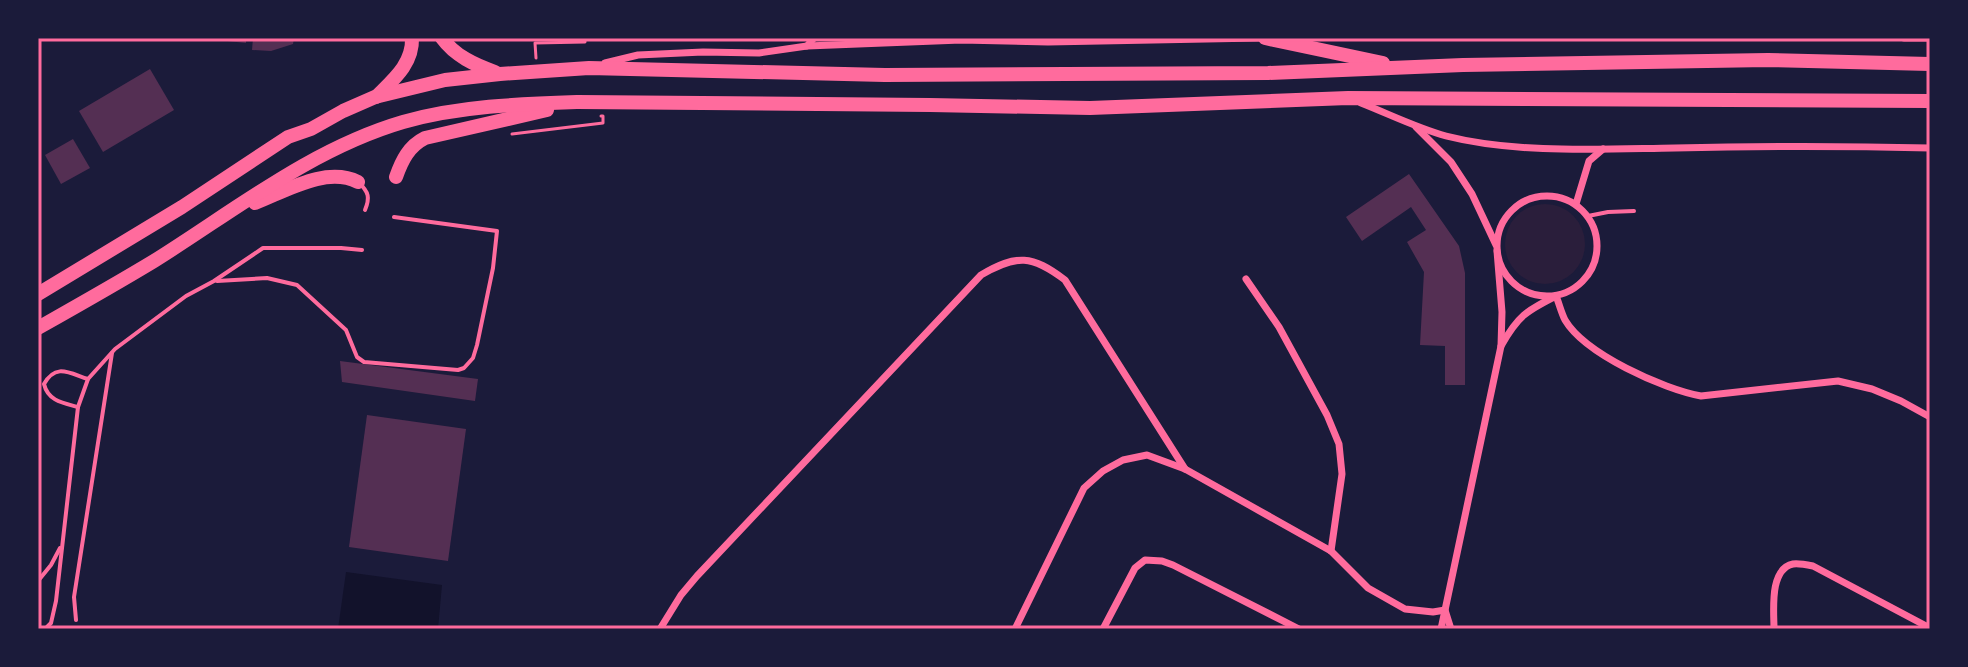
<svg xmlns="http://www.w3.org/2000/svg" width="1968" height="667" font-family="'Fira Sans Condensed',sans-serif">
<style>
.green{fill:#2a1e3b}
.water{fill:#12122b}
.building{fill:#542f53}
.lines{fill:none;stroke-linecap:round;stroke-linejoin:round}
.path{stroke:#ff6b9d;stroke-width:3}
.service{stroke:#ff6b9d;stroke-width:4}
.minor{stroke:#ff6b9d;stroke-width:7}
.motorway{stroke:#ff6b9d;stroke-width:14}
.neatline{fill:none;stroke:#ff6b9d;stroke-width:3}
</style>
<rect width="100%" height="100%" fill="#1b1b3a"/>
<circle class="green" cx="1545" cy="244" r="40"/>
<path class="water" d="M346,572l96,13 -4,44h-100z"/>
<g class="building">
<path d="M218,38h28v5l-28,-3z"/>
<path d="M253,38h41l-1,6 -22,7 -19,-1z"/>
<path d="M150,69l24,41 -71,42 -24,-41z"/>
<path d="M73,139l17,29 -29,16 -16,-29z"/>
<path d="M1409,174l50,72 6,27v112h-20v-39l-25,-1 4,-73 -17,-30 19,-12 -15,-23 -49,34 -16,-24z"/>
<path d="M340,361l138,18 -3,22 -133,-19z"/>
<path d="M367,415l99,14 -18,132 -99,-14z"/>
</g>
<g class="lines">
<g class="path">
<path d="M536,58l-1,-15 50,-1v-4"/>
<path d="M512,134l91,-11v-7h-2"/>
</g>
<g class="service">
<path d="M359,183c10,9 11,15 6,27"/>
<path d="M1588,216l20,-4 26,-1"/>
<path d="M217,281l50,-3 30,7 49,45 11,27 7,5 94,8 6,-2 9,-10 4,-13 16,-77 4,-37 -103,-14"/>
<path d="M78,407c-15,-4 -30,-6 -34,-23 12,-21 25,-11 44,-5"/>
<path d="M38,581l13,-16 9,-17"/>
<path d="M76,620l-2,-23 38,-244"/>
<path d="M45,629l6,-6 5,-22 22,-194 10,-28 27,-30 71,-53 28,-15 49,-33h78l21,2"/>
</g>
<g class="minor">
<path d="M1904,38h26"/>
<path d="M807,46l154,-6 87,2 211,-4"/>
<path d="M605,63l33,-8 65,-3 56,1 48,-7 7,-8"/>
<path d="M1361,103c28,11 56,25 85,33 71,18 156,13 229,12 85,-2 170,-2 255,0"/>
<path d="M1416,127l35,35 21,32 24,51"/>
<circle cx="1547" cy="246" r="50"/>
<path d="M1576,204l13,-43 14,-12"/>
<path d="M1246,279l33,48 48,88 12,29 3,30 -11,77"/>
<path d="M1501,346c17,-30 25,-35 55,-50 3,7 5,16 9,24 20,34 98,69 136,76l137,-15 34,8 29,12 29,16"/>
<path d="M660,629l21,-34 16,-19 284,-301c36,-21 51,-20 84,5l120,189"/>
<path d="M1015,629l69,-141 19,-17 20,-11 24,-5 38,14 146,82 37,37 37,21 28,3 12,-2 6,19"/>
<path d="M1103,629l32,-61 10,-8 17,1 11,4 126,64"/>
<path d="M1441,629l60,-283 1,-34 -5,-61"/>
<path d="M1774,629c0,-18 -5,-60 19,-65 5,-1 15,1 20,2l117,62"/>
</g>
<g class="motorway">
<path d="M442,38c13,18 33,27 53,34"/>
<path d="M1265,38l118,25"/>
<path d="M376,97c17,-17 37,-33 36,-59"/>
<path d="M396,177c6,-17 13,-31 29,-39l122,-28"/>
<path d="M255,203c31,-12 71,-37 103,-21"/>
<path d="M38,294l144,-87 106,-70 23,-8 32,-18 32,-14 70,-17 55,-6 89,-6 296,7 383,-2 195,-8 305,-5 162,4"/>
<path d="M38,328c39,-22 78,-44 116,-67 80,-50 157,-112 249,-139 56,-16 117,-18 175,-20l352,3 160,3 258,-10 582,3"/>
</g>
</g>
<rect width="1968" height="667" fill="none" stroke="#1b1b3a" stroke-width="80"/>
<rect x="40" y="40" width="1888" height="587" class="neatline"/>
</svg>
